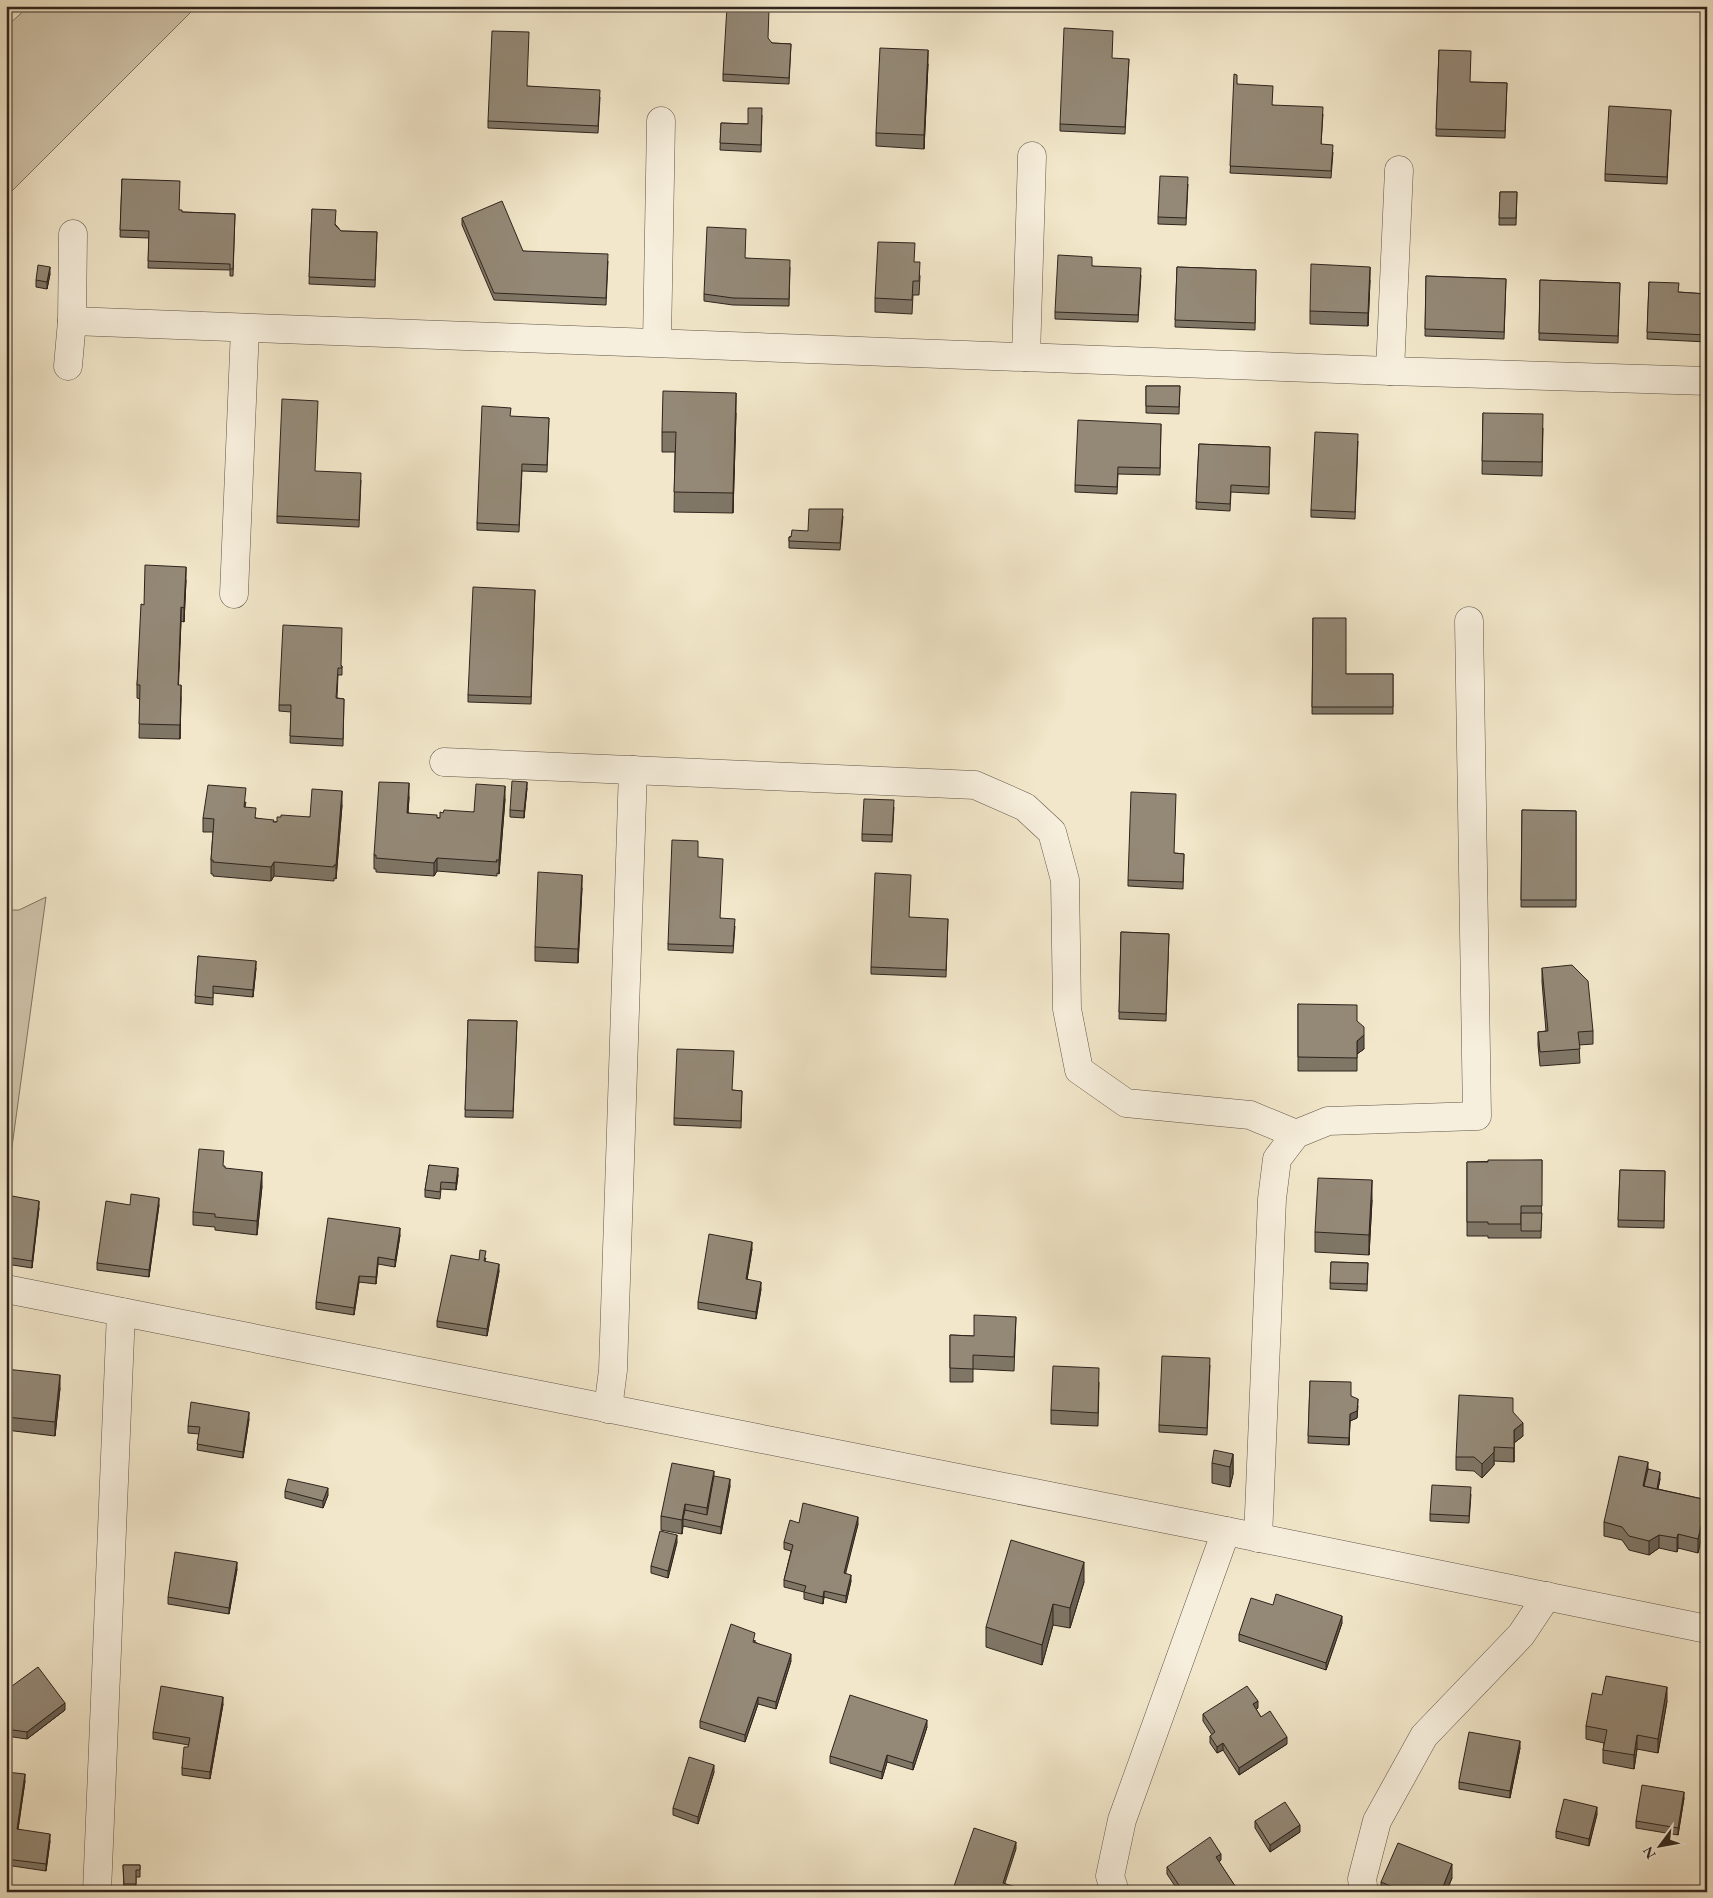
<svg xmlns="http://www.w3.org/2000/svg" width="1713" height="1898" font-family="'EB Garamond',serif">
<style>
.grass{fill:#d1c6ad;stroke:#807565}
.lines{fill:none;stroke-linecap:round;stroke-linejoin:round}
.minor-casing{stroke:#605548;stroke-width:29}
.minor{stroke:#f7efdd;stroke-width:28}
.wall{fill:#7f7666;stroke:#2f241d}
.shaded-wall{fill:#686053;stroke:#2f241d}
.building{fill:#948977;stroke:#2f241d}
</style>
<rect width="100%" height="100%" fill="#f2e7ca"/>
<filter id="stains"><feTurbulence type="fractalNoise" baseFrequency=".004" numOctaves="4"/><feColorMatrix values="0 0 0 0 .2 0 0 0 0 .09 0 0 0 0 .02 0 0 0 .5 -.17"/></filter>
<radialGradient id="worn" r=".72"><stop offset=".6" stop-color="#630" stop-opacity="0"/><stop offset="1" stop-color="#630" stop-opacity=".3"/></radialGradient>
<g class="grass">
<path d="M29,6h168l-191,191v-170z"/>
<path d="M46,897l-40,294v-281h13z"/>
</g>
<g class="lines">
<defs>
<g id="minor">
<path d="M72,321l1318,50 317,10"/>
<path d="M657,342l4,-221"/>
<path d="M1026,357l6,-201"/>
<path d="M68,366l4,-45 1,-87"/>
<path d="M1390,371l9,-201"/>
<path d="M234,594l11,-266"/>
<path d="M444,762l531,23 50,22 27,25 13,48 2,129 12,61 47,33 124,12 46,19"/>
<path d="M6,1289l1220,242 481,98"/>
<path d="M608,1409l5,-39 20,-600"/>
<path d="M1258,1538l14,-339 5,-40 19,-25 32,-13 149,-5 -8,-495"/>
<path d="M97,1892l24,-580"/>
<path d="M1115,1892l-5,-16 12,-56 104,-289"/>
<path d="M1364,1892l-2,-13 15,-58 47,-85 97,-101 26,-39"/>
</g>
</defs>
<use href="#minor" class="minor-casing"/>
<use href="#minor" class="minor"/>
</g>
<g class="wall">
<path d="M768,39l4,4 19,1 -2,40 -66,-3v-7z"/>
<path d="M1439,50l31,32 37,1 -2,55 -69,-2z"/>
<path d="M1129,59l-4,75 -65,-3v-7z"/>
<path d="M928,64l-4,85 -48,-3v-13z"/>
<path d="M1237,84l35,21 51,9 -2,30 12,8 -2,26 -101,-5z"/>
<path d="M527,86l73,11 -2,36 -110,-5v-7z"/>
<path d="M1671,110l-4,74 -62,-3v-7z"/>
<path d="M762,115l-1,37 -41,-2 1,-27 27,1z"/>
<path d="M122,179l57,31 3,2 53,2 -2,62h-3v-6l-82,-2 1,-30 -29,-1z"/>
<path d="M1188,184l-2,41 -28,-1v-7z"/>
<path d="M1500,192h17l-1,33h-17z"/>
<path d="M312,209l24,16 5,6 36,1 -2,55 -66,-3z"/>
<path d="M462,218l61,33 85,10 -2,44 -112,-5 -32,-75z"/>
<path d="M746,258l44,9 -1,39 -56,-1 -29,-4v-7z"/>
<path d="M914,262l6,14 -1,19h-6l-1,19 -37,-2v-14z"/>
<path d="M1092,266l49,9 -3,47 -83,-3v-7z"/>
<path d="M1177,267l79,3 -1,60 -80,-3z"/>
<path d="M50,274l-3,15 -11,-2v-7z"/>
<path d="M1426,276l80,3 -2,60 -79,-3z"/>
<path d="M1370,280l-2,46 -58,-2v-13z"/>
<path d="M1540,280l80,3 -2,60 -79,-3z"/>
<path d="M1649,282l29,10 29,2v48l-60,-3z"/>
<path d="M1146,386h34l-1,28 -33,-1z"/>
<path d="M736,413l-3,100 -59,-1 1,-60h-13v-20z"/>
<path d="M1483,413l60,15 -1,48 -60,-2z"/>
<path d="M511,417l38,1 -2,54 -25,-1 -3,61 -42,-2v-7z"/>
<path d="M1161,424l-1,51 -42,-1 -1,20 -42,-2v-7z"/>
<path d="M1358,441l-3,78 -44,-2v-7z"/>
<path d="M1199,444l71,3 -1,47 -38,-2 -1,19 -34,-2z"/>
<path d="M361,480l-2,47 -82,-4v-7z"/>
<path d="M843,516l-3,34 -51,-2v-11l19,-6z"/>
<path d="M186,580l-2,42 -3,-1 -3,64 3,13 -1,41 -41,-1 1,-39 -3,-1v-13l7,-80z"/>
<path d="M535,590l-4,114 -63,-2v-7z"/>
<path d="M1313,618l33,56h47v40h-81z"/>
<path d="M341,666h1v9h-4l-1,23 7,1 -1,47 -53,-3 1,-31 -12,-1v-6z"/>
<path d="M527,788l-3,30 -14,-1v-7z"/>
<path d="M409,797l-1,16 32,5 34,-6 31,-13 -6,75 -2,-1v3l-60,-5 -3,5 -58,-4v-3h-2v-14z"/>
<path d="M246,802l-1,5 11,11 18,4 36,-5 32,-12 -6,74 -2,-1v3l-60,-5 -3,5 -58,-5v-2h-2v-14l2,-28h-10v-14z"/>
<path d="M894,807l-2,35 -30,-1v-7z"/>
<path d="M1522,810l54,1v96h-55z"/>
<path d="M1174,853l10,1 -1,35 -55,-3v-6z"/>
<path d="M698,857l22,61 15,8 -2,27 -65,-3v-6z"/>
<path d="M582,888l-4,75 -43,-2v-14z"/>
<path d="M948,919l-2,58 -75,-3v-7z"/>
<path d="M1121,932l48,2 -3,87 -47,-2z"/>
<path d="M198,956l58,12 -3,29 -40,-4v12l-18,-2z"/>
<path d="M1542,968l51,63v13l-14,1 1,18 -40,3 -2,-21v-13l8,-1 -4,-49z"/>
<path d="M1298,1004l59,17 7,28 -7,5v17h-59z"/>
<path d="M468,1020l49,1 -4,97 -48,-1z"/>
<path d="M732,1090l10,1 -1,37 -67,-3v-7z"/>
<path d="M1542,1160l-1,78h-53v-2h-21v-74z"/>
<path d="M429,1165l29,10 -2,15 -15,-1 -1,10 -15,-2v-7z"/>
<path d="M224,1166l1,2 37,18 -5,49 -42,-5v-3l-22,-2v-13z"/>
<path d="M1620,1170l45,1 -1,57 -46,-1z"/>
<path d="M1372,1200l-3,55 -54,-3v-20z"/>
<path d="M130,1205h29l-10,72 -52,-7v-7z"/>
<path d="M39,1208l-7,60 -26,-4v-23z"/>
<path d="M400,1235l-5,32 -17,-3 -2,20 -17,-2 -5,33 -38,-6v-7z"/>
<path d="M752,1249l-5,30 14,10 -5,30 -58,-10v-7z"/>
<path d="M486,1258l-1,3 14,10 -12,65 -50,-9v-6l42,-61z"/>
<path d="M1331,1262l37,1 -1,28 -37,-2z"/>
<path d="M1016,1317l-2,54 -41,-2v13h-23v-47l24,1z"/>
<path d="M1210,1365l-3,70 -48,-3v-7z"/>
<path d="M6,1369l54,19 -5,48 -49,-6z"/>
<path d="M1310,1381l41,15 7,10 -1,12 -7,3 -1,24 -41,-2z"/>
<path d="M1099,1382l-1,44 -47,-2v-14z"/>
<path d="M1513,1412l10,24 -9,7v19l-20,-1v4l-12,13 -8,-7 -18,-1v-13z"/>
<path d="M249,1419l-6,39 -46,-8 2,-16 -11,-1v-7z"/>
<path d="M1233,1454v20l-3,13 -18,-4v-20z"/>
<path d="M1648,1469l12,10 -2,10 49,11 -9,53 -20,-5 -1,4 -18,-4 -10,7 -20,-5 -7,-10 -18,-4v-14z"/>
<path d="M714,1478l16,8 -9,48 -38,-8 -1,8 -21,-4v-14z"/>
<path d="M285,1491l43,4 -5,13 -38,-10z"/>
<path d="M1471,1494l-2,29 -39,-2v-7z"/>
<path d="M799,1523l59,1 -13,49 6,8 -5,22 -22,-6 -1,7 -19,-5v-7l-20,-5v-7l7,-29 -7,-2v-7z"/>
<path d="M677,1542l-9,36 -17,-5v-7z"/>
<path d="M237,1569l-8,45 -61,-10v-7z"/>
<path d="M1084,1582l-14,46 -17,-3 -11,40 -56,-18v-20z"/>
<path d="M1342,1623l-16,47 -87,-29v-7z"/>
<path d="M755,1640v2l36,19 -15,48 -18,-5 -13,38 -45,-14v-7z"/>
<path d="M6,1686l59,24 -38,29 -21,-3z"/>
<path d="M1602,1695l65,6 -9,52 -21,-4 -3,20 -31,-6v-13l1,-7 -18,-4v-13z"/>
<path d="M223,1704l-13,75 -28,-4v-7l7,-23 -36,-6v-7z"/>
<path d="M1258,1708l-2,1 5,8 26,27 -48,31 -16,-25 -6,3 -7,-10v-7l2,-1 -9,-14v-7z"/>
<path d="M927,1727l-14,43 -26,-8 -5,17 -52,-16v-7z"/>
<path d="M1520,1748l-10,50 -51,-9v-7z"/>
<path d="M6,1772l19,9 -7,48 32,12 -4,30 -40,-6z"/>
<path d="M714,1772l-16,52 -25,-9v-7z"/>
<path d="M1684,1798l-6,37 -42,-7v-7z"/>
<path d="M1597,1814l-8,32 -33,-8v-7z"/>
<path d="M1255,1821l45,11 -30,20 -15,-24z"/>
<path d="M1221,1860l-2,2 20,30h-64l2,-3 -10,-15v-7z"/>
<path d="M123,1865h17v12h-4v14l-12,-1z"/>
<path d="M1452,1878l-6,14h-65v-10z"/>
</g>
<g class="shaded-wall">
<path d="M928,50v14l-4,85v-14z"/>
<path d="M50,267v7l-3,15v-7z"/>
<path d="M1370,267v13l-2,46v-13z"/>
<path d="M736,393v20l-3,100v-20z"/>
<path d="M186,567v13l-2,42v-14z"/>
<path d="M181,607v14l-3,77v-13z"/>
<path d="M181,685v13l-1,41v-14z"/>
<path d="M527,782v6l-3,30v-7z"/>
<path d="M409,783v14l-2,29v-13z"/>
<path d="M505,786v13l-6,75v-14z"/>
<path d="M342,791v14l-6,74v-14z"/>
<path d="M437,858v13l-3,5v-13z"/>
<path d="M274,862v14l-3,5v-14z"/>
<path d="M582,875v13l-4,75v-14z"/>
<path d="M256,961v7l-3,29v-7z"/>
<path d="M1364,1035v14l-7,5v-13z"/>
<path d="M458,1168v7l-2,15v-7z"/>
<path d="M262,1172v14l-5,49v-14z"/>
<path d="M1372,1180v20l-3,55v-20z"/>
<path d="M159,1198v7l-10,72v-7z"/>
<path d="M39,1201v7l-7,60v-7z"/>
<path d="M400,1228v7l-5,32v-7z"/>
<path d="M752,1242v7l-6,37v-7z"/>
<path d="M378,1257v7l-2,20v-7z"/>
<path d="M499,1264v7l-12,65v-7z"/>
<path d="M359,1276v6l-5,33v-7z"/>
<path d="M761,1282v7l-5,30v-7z"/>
<path d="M60,1375v13l-5,48v-14z"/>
<path d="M1358,1399l-1,19 -7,3 -1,24 1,-31z"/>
<path d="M249,1412v7l-6,39v-6z"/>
<path d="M1523,1423v13l-9,7v19v-32z"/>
<path d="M1494,1447v18l-12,13v-14z"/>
<path d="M1233,1454v20l-3,13v-20z"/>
<path d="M1648,1462v14l-5,16v-6z"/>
<path d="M714,1471v14l-7,36v-13z"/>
<path d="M1660,1472v7l-5,24v-7z"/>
<path d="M730,1479v7l-9,48v-7z"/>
<path d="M328,1488v7l-5,13v-7z"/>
<path d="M1707,1501v14l-9,38v-14z"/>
<path d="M685,1504v13l-2,2v7l-1,8v-14z"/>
<path d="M858,1517v7l-14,56v-7z"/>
<path d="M1678,1534v14l-1,4v-14z"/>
<path d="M677,1535v7l-9,36v-7z"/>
<path d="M1659,1535v13l-10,7v-14z"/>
<path d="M237,1562v7l-8,45v-6z"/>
<path d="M1084,1562v20l-14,46v-20z"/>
<path d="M851,1575v6l-5,22v-7z"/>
<path d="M824,1591v6l-1,7v-7z"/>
<path d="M1053,1604v21l-11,40v-20z"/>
<path d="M1342,1616v7l-16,47v-7z"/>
<path d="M791,1654v7l-15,48v-7z"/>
<path d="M1667,1687v14l-9,52v-14z"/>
<path d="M223,1697v7l-13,75v-7z"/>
<path d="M758,1697v7l-13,38v-7z"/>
<path d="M1258,1701v7l-5,3v-7z"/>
<path d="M65,1703v7l-38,29v-7z"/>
<path d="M927,1720v7l-14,43v-7z"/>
<path d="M1637,1735v14l-3,20v-14z"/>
<path d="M1287,1737v7l-48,31v-7z"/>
<path d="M1520,1741v7l-10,50v-7z"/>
<path d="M1223,1743v7l-6,3v-6z"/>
<path d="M887,1755v7l-5,17v-7z"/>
<path d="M714,1765v7l-16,52v-7z"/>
<path d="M25,1774v7l-8,55v-7z"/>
<path d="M1684,1792v6l-6,37v-7z"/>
<path d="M1597,1807v7l-8,32v-7z"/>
<path d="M1300,1825v7l-30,20v-7z"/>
<path d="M50,1834v7l-4,30v-7z"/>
<path d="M1016,1842v7l-13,40v-6z"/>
<path d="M1221,1854v6l-5,4v-7z"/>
<path d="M1452,1864v14l-6,14h-5z"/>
</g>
<g class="building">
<path d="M727,6l42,3 -1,29 4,5 19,1 -2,34 -66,-4z"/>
<path d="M1064,28l49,3 -1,27 17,1 -4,68 -65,-3z"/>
<path d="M492,31l37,1 -2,54 73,4 -2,36 -110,-5z"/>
<path d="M880,48l48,2 -4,85 -48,-2z"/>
<path d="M1439,50l32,1 -1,31 37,1 -2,48 -69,-2z"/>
<path d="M1234,74l3,1v9l36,2 -1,19 51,2 -2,37 12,1 -2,26 -101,-5z"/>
<path d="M1609,106l62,4 -4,67 -62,-3z"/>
<path d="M748,108h14l-1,37 -41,-2 1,-20 27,1z"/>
<path d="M1160,176l28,1 -2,41 -28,-1z"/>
<path d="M122,179l58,2 -1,29h3v2l53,2 -2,55h-3v-5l-82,-3 1,-30 -29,-1z"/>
<path d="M1500,192h17l-1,26h-17z"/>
<path d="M502,201l21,50 85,3 -2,44 -112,-5 -32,-75z"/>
<path d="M312,209l24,1 -1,15 6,6 36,1 -2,48 -66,-3z"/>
<path d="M707,227l39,2 -1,29 45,2 -1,39 -56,-1 -29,-4z"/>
<path d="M878,242l37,1 -1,19h6l-1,19h-6l-1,19 -37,-2z"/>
<path d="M1058,255l34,2v9l49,2 -3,47 -83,-3z"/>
<path d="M1311,264l59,3 -2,46 -58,-2z"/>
<path d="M38,265l12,2 -3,15 -11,-2z"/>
<path d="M1177,267l79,3 -1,53 -80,-3z"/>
<path d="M1426,276l80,3 -2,53 -79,-3z"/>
<path d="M1540,280l80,3 -2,53 -79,-3z"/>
<path d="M1649,282l30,1 -1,9 29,2v41l-60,-3z"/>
<path d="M1146,386h34l-1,21 -33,-1z"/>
<path d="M663,391l73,2 -3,100 -59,-1 2,-60h-14z"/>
<path d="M282,399l36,2 -3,70 46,2 -2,47 -82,-4z"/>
<path d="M482,406l29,2 -1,8 39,2 -2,47 -25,-1 -3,61 -42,-2z"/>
<path d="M1483,413l60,1 -1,48 -60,-1z"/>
<path d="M1078,420l83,4 -1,44 -42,-1 -1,20 -42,-2z"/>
<path d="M1315,432l43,2 -3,78 -44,-2z"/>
<path d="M1199,444l71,3 -1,40 -38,-2 -1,19 -34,-2z"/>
<path d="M809,509h34l-3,34 -51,-2v-4h2l1,-7 16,1z"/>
<path d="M145,565l41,2 -2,41 -3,-1 -3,78h3l-1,40 -41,-1 1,-39h-3l4,-81 3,1z"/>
<path d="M473,587l62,3 -4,107 -63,-2z"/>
<path d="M1313,618h33v56h47v33h-81z"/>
<path d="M283,625l59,3 -1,38h1v2h-4l-2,30 8,1 -1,40 -53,-3 1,-31h-12z"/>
<path d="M512,781l15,1 -3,29 -14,-1z"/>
<path d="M379,782l30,1 -2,30 30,2v3h3v-6l3,1 1,-3 30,2 2,-28 29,2 -6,74h-3l1,2 -60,-4 -3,5 -58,-5v-3h-2z"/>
<path d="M208,785l38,3 -2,19 12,1 -1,10 19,2 -1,2h4v-5h4v-2l29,2 2,-28 30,2 -6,74h-2v2l-60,-5 -3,5 -58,-5v-2h-2l3,-41 -11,-1z"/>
<path d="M1131,792l45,2 -2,59 10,1 -1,28 -55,-2z"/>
<path d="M864,799l30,1 -2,35 -30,-1z"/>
<path d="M1522,810l54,1v89h-55z"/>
<path d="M672,840l26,1v16l25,2 -3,59 15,1 -2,27 -65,-2z"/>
<path d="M538,872l44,3 -4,74 -43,-2z"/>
<path d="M875,873l36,2 -2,42 39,2 -2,51 -75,-3z"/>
<path d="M1121,932l48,2 -3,80 -47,-2z"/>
<path d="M198,956l58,5 -3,29 -40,-4v12l-18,-2z"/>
<path d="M1572,965l16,16 5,50 -15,1 2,17 -40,3 -2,-20 10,-1 -6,-63z"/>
<path d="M1298,1004l59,1v16l7,6v8l-7,6v17l-59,-1z"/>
<path d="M468,1020l49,1 -4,90 -48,-1z"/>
<path d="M677,1049l57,2 -2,39 10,1 -1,30 -67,-3z"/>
<path d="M199,1149l25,2 -1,15h2v2l37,4 -5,49 -42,-4v-3l-22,-2z"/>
<path d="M1488,1160h54v46h-21v18h-33v-2h-21v-60h21z"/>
<path d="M429,1165l29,3 -2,15 -15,-1 -1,10 -15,-2z"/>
<path d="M1620,1170l45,1 -1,50 -46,-1z"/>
<path d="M1318,1178l54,2 -3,55 -54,-3z"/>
<path d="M131,1194l28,4 -10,72 -52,-7 9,-62 24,4z"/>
<path d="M12,1196l27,5 -7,60 -26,-4v-16z"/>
<path d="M1521,1213h21l-1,18h-20z"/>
<path d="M328,1218l72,10 -5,32 -17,-3 -2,20 -17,-1 -5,32 -38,-6z"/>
<path d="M709,1234l43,8 -6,37 15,3 -5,30 -58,-10z"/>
<path d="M480,1250l6,1 -2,10 15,3 -12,65 -50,-8 14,-66 28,5z"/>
<path d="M1331,1262l37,1 -1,21 -37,-1z"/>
<path d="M974,1315l42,2 -2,40 -41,-2v14l-23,-1v-33l24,1z"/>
<path d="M1162,1356l48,2 -3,70 -48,-3z"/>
<path d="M1053,1366l46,2 -1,45 -47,-3z"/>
<path d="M6,1369l54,6 -5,47 -49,-5z"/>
<path d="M1310,1381l41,1v14l7,3 -1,12 -7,3 -1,24 -41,-2z"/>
<path d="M1459,1395l54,3v14l10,11 -9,7v18l-20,-1v5l-12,12 -8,-7h-18z"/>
<path d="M191,1402l58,10 -6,40 -46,-8 3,-17 -12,-1z"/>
<path d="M1214,1450l19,4 -3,13 -18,-4z"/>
<path d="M1619,1456l29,6 -5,24 64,14 -9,39 -20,-5 -1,4 -18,-3 -10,6 -20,-5 -7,-9 -18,-5z"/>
<path d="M672,1463l42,8 -7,37 -22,-4 -3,16 -21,-4z"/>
<path d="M1648,1469l12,3 -3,17 -13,-3z"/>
<path d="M714,1476l16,3 -9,48 -38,-8 2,-9 22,5z"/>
<path d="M288,1479l40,9 -5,13 -38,-10z"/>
<path d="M1432,1485l39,2 -2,29 -39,-2z"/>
<path d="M803,1503l55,14 -14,56 7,2 -5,21 -22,-5 -1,6 -19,-5 2,-6 -22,-6 9,-35 -9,-3 6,-22 9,3z"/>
<path d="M660,1531l17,4 -9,36 -17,-5z"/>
<path d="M1011,1540l73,22 -14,46 -17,-4 -11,41 -56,-18z"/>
<path d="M175,1552l62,10 -8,46 -61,-11z"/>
<path d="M1276,1594l66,22 -16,47 -87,-29 12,-36 22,7z"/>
<path d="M731,1624l24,9 -2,9 38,12 -15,48 -18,-5 -13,38 -45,-14z"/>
<path d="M38,1667l27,36 -38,29 -21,-3v-43h6z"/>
<path d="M1606,1676l61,11 -9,52 -21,-4 -3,20 -31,-5 4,-20 -21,-4 6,-33 10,2z"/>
<path d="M161,1686l62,11 -13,75 -28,-4 2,-21h4l2,-9 -37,-6z"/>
<path d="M1247,1686l11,15 -5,3 8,13 9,-6 17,26 -48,31 -16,-25 -6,4 -7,-11 5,-4 -12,-18z"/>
<path d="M850,1695l77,25 -14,43 -26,-8 -5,17 -52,-16z"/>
<path d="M1469,1732l51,9 -10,50 -51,-9z"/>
<path d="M689,1757l25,8 -16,52 -25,-9z"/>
<path d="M6,1772l19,2 -8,55 33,5 -4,30 -40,-5z"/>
<path d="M1642,1785l42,7 -6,36 -42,-7z"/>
<path d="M1564,1799l33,8 -8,32 -33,-8z"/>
<path d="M1285,1802l15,23 -30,20 -15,-24z"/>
<path d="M974,1828l42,14 -13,41 22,7 -1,2h-72z"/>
<path d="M1210,1837l11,17 -5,3 23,35h-64v-1l5,-4 -13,-20z"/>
<path d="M1398,1843l54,21 -11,28 -15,-6 -2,6h-19l-24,-10z"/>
<path d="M123,1865h17v5h-4v14h-12z"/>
</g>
<rect width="1713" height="1898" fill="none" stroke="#f2e7ca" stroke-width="25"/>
<rect x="8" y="8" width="1698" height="1883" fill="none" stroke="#2f241d" stroke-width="2.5"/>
<rect x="12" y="12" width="1688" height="1873" fill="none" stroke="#2f241d"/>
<g transform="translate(1660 1846) rotate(238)" stroke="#f7efdd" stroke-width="4" paint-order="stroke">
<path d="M0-4L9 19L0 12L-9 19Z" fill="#2f241d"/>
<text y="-8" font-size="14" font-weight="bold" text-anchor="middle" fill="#2f241d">N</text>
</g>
<rect width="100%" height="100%" filter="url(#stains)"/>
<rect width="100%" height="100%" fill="url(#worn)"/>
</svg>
